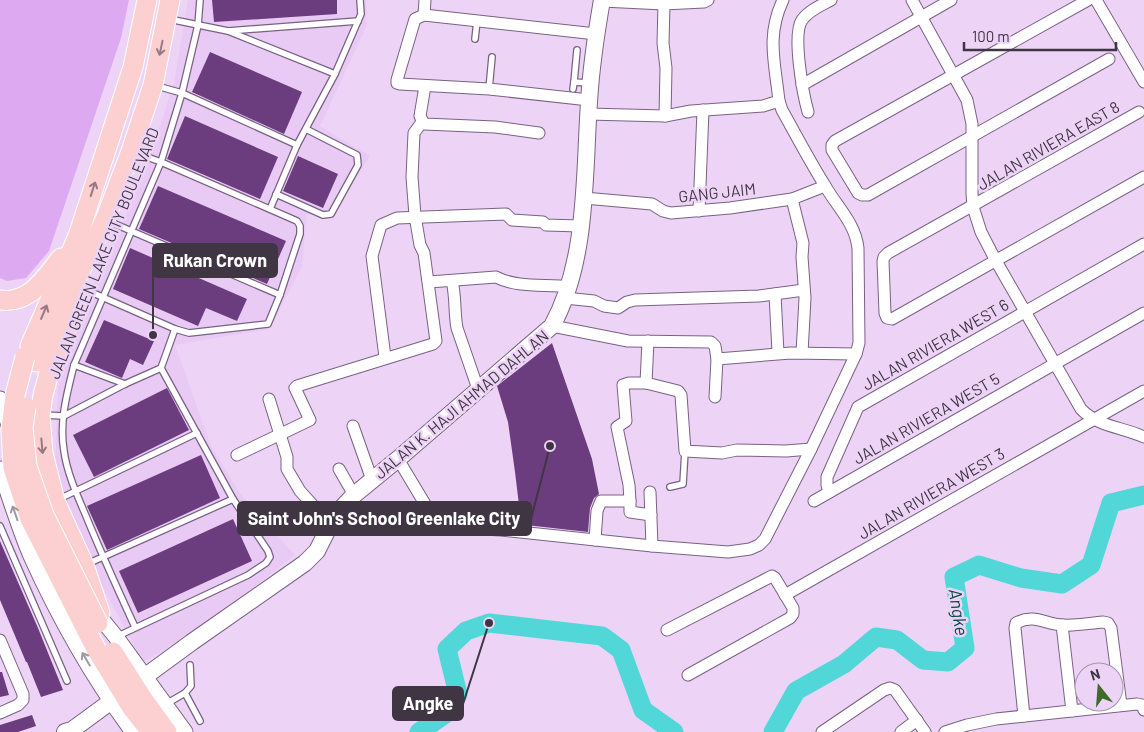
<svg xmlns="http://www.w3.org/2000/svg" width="1144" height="732" font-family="Barlow,sans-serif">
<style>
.built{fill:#e8caf4}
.green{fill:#ddaaf2}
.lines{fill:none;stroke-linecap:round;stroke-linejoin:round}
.river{stroke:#52d7d9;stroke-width:19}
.building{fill:#6c3d7e}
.service-casing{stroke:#786282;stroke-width:8}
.minor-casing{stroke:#786282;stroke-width:13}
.tertiary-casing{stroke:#786282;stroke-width:17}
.secondary-casing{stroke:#786282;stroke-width:18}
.primary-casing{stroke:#fff;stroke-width:21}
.service{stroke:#fff;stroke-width:5.5}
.minor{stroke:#fff;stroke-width:11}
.tertiary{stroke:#fff;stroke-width:15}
.secondary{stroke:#fff;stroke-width:16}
.primary{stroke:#fccfd1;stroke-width:19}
.primary-bridge-casing{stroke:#fff;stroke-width:21;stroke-linecap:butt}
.primary-bridge{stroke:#fccfd1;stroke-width:19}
.oneway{stroke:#947a83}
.oneway2{stroke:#9f9aa1}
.labels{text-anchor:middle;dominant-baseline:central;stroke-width:5;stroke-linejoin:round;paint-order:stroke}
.street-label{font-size:16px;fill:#3f3543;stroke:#edd4f7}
.water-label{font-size:18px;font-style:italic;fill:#094747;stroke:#edd4f7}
.leader{fill:none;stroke:#3f3543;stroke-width:2}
.callout-dot{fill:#3f3543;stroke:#edd4f7;stroke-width:2}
.callout{fill:#3f3543;stroke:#3f3543;stroke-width:2}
.callout-label{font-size:18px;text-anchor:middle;font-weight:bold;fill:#fff}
</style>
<rect width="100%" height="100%" fill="#edd4f7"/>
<path class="built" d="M188,0h178l1,25 -47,101 50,30 -39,61 -24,-3 -5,52 -32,63 -95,16 36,101 28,46 56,63 -90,70 -60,36 -5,-4 -69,-130 -16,-62 3,-77 10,-47 76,-166 30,-92z"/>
<path class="green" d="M0,0h129l-8,38 -72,213 -23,27 -19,3 -7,-3z"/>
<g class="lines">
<g class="river">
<path d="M419,732l31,-21 8,-17 -11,-45 19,-18 23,-8 113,13 19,14 22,60 31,22"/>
<path d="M773,732l23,-41 48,-27 32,-27 21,3 26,20 25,2 17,-14 -11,-71 25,-12 42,13 41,6 29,-19 20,-62 33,-8"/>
</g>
</g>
<g class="building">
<path d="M212,0h125v14l-123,8z"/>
<path d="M210,52l92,40 -18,42 -92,-42z"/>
<path d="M185,116l93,41 -18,42 -93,-40z"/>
<path d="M298,156l40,18 -15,34 -40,-17z"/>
<path d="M158,186l128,55 -19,43 -128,-55z"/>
<path d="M130,248l117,51 -10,22 -31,-13 -8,18 -85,-37z"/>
<path d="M104,320l50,21 -11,24 -13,-6 -8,19 -37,-16z"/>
<path d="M552,343l40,116 7,35 -5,4 -4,10 -2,24 -71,-8 2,-19 -4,-33 -7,-50 -11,-36z"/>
<path d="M167,388l22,42 -95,47 -21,-42z"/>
<path d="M201,455l19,43 -113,52 -20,-44z"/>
<path d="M233,519l19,42 -114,52 -19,-42z"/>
<path d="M0,541l38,87 25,62 -22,7 -14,-35h-1l-26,-62z"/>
<path d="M0,672h2l7,23 -9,2z"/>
<path d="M32,715l4,11 -18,6h-18v-7z"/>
</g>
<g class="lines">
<defs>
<g id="service">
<path d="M169,19l59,12"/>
<path d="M475,39l2,-18"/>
<path d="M577,50l-3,32 14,1"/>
<path d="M335,74l-107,-43 130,-10"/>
<path d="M157,86l25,7 115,52"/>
<path d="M489,89l3,-32"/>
<path d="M573,89l1,-7"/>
<path d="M276,194l47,21 8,-1 27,-49 -1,-10 -51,-26"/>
<path d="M270,209l27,-64 38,-71 23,-53 3,-7 -1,-14"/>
<path d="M108,221l172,74"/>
<path d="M84,289l91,40 14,4 79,-9 12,-29 20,-61v-8l-3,-5 -136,-59 -28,-10"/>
<path d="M74,365l51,19"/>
<path d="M42,415l22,1 61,-32 36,-16"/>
<path d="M670,487l13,-3 2,-33"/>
<path d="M57,500l140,-67"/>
<path d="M0,526l67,155"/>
<path d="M87,564l146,-65"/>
<path d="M135,627c-17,-37 -34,-74 -49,-111 -9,-21 -19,-43 -22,-65 -5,-29 3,-58 10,-86l87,-203 21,-69 16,-68 2,-25"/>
<path d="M118,636l130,-61 18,-12 4,-6 -2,-6 -35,-52 -72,-131 14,-39"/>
<path d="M185,693l15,28"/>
<path d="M166,704l19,-11 6,-7 -1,-21"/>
</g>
<g id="minor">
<path d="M912,0l55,100 5,24v69l1,14 8,25 15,29 85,148c17,18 42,18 63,28"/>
<path d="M1088,0l-253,141 -3,4v5l26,43 4,2h6l241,-136"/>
<path d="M1096,0l48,82"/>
<path d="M602,1l62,3 40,-2 4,-2"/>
<path d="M664,4l-1,39 3,25 -1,48"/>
<path d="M424,15l1,-15"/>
<path d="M802,85l149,-85"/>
<path d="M425,86l-5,30 4,8 71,3 44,6"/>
<path d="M589,100l-100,-11 -89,-5 -3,-1v-3l18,-61 9,-4 172,19"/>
<path d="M808,112c-5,-18 -16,-78 -6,-92 7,-10 20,-15 29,-20"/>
<path d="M1139,112l-251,141 -4,4 -1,4 2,52 2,5 5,1 252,-142"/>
<path d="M588,114l77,2 26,-5 72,-5 16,-5"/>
<path d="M584,198l68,6 11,7 8,2 59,-5 62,-9 33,-13"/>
<path d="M792,199l11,44 -1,14 3,41 -3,55"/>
<path d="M699,211l4,-101"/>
<path d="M452,281c4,16 2,31 5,47l21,61"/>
<path d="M429,282l67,-5c21,11 49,7 73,10"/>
<path d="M775,294l3,59"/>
<path d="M565,298l29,3 10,5 14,2 9,-6 8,-2 124,-4 45,-6"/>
<path d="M552,326l76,15 83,1 4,4 2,13 74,-6 65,1"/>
<path d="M648,341l-2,42 32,8 3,4 4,56 37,2 15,-3 49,1 25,-2"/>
<path d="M385,357l-13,-101 9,-31 16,-7 109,-4 6,6 31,2 3,3 34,1"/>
<path d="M715,397l2,-38"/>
<path d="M269,399l18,58v12l13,22 30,33"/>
<path d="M353,426l19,54"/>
<path d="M237,455l73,-35 -15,-32 2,-2 136,-42 3,-3 -12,-88 -4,-8 -5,-29 -3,-39 2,-44 8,-11"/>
<path d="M398,459l33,55 5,14"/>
<path d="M339,469l15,26"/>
<path d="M650,492l2,54"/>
<path d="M829,492l-2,-7v-8l31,-70 286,-163"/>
<path d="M630,501v11l21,3"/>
<path d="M814,501l330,-188"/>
<path d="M331,521l170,9 151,16 76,6 22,-3 9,-4 6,-6 46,-90 45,-95 3,-11 -1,-95c-3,-26 -22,-42 -34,-64 -15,-24 -28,-49 -42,-74l-3,-9c-4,-38 -13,-65 4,-101"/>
<path d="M595,540l2,-29 4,-10h29l-1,-16 -12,-58 9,-6 -3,-36 6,-2h17"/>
<path d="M785,595l359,-204"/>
<path d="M1062,625l10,86"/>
<path d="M667,630l105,-54 3,2 18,30v6l-3,4 -102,57"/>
<path d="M0,640l23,54v6l-5,5 -18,8"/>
<path d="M1024,716l-9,-88 1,-5c20,-10 29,2 47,2 13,1 27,-2 40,-3l5,1 3,5 10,77"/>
<path d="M822,732l62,-42 6,-2 5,2 30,42"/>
<path d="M901,732l16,-12"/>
<path d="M945,732l22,-7 29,-6 141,-15 5,1 2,5"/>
</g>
<g id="tertiary">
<path d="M0,399l10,29"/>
<path d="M0,469c10,29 19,59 31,87 28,62 62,122 102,176"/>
<path d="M94,610l22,27 69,95"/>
</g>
<path id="secondary" d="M65,732l7,-2 120,-88 113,-79 12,-12 18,-36 19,-20 44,-36 154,-133c36,-65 32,-152 37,-224 2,-34 7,-68 13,-102"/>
<g id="primary">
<path d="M0,300c30,4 44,-21 61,-42"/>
<path d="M75,307l-23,55 -9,33 -3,20 3,38 12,48 29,64 16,48"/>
<path d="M30,346l48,-110 55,-169 14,-67"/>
<path d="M36,362l69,-142 26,-69 22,-66 17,-85"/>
</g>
</defs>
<use href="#service" class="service-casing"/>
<use href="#minor" class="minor-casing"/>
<use href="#tertiary" class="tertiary-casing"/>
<use href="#secondary" class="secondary-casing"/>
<use href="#primary" class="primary-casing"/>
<use href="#service" class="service"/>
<use href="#minor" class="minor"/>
<use href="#tertiary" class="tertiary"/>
<use href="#secondary" class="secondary"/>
<use href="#primary" class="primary"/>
<defs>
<g id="primary-bridge">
<path d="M25,357l-10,38 -4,35 2,38 17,51 65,128 37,61 19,24"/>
<path d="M26,407l-3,21 4,38 17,49 54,108"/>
<path d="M113,652l30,47 24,33"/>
</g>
</defs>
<use href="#primary-bridge" class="primary-bridge-casing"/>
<use href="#primary-bridge" class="primary-bridge"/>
</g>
<defs><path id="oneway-shaft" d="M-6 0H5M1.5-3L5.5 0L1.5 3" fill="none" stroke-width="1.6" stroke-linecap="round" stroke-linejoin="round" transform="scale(1.25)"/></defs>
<g class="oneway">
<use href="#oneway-shaft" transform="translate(161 48) rotate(102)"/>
<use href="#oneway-shaft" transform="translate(93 189) rotate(-72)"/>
<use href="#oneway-shaft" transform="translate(44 312) rotate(-67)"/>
<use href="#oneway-shaft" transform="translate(42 446) rotate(85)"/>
</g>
<g class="oneway2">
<use href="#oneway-shaft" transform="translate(15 513) rotate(-109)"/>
<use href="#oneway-shaft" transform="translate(86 659) rotate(-120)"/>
</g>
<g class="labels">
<g class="street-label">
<text transform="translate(1048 145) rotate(-30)">JALAN RIVIERA EAST 8</text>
<text transform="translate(717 192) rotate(-6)">GANG JAIM</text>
<text transform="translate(103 253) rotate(-68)">JALAN GREEN LAKE CITY BOULEVARD</text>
<text transform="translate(935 344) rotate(-30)">JALAN RIVIERA WEST 6</text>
<text transform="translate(461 404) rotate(-40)">JALAN K. HAJI AHMAD DAHLAN</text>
<text transform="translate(926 418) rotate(-30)">JALAN RIVIERA WEST 5</text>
<text transform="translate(931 493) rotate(-30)">JALAN RIVIERA WEST 3</text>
</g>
<g class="water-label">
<text transform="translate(959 612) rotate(81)">Angke</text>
</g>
</g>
<path class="leader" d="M153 335L153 260M550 446L531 519M489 623L463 704"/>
<g class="callout-dot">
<circle cx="153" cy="335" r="5"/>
<circle cx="550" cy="446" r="5"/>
<circle cx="489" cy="623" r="5"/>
</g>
<g class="callout">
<rect x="153" y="244" width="124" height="33" rx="5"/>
<rect x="238" y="502" width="293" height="33" rx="5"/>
<rect x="393" y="687" width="70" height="33" rx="5"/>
</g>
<g class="callout-label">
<text x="215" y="267">Rukan Crown</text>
<text x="384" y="525">Saint John's School Greenlake City</text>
<text x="428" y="710">Angke</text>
</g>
<g transform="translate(1099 687) rotate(343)"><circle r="24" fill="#edd4f7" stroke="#a794af"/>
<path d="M0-4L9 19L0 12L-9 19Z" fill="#3f6a28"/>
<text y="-8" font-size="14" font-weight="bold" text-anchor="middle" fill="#3f3543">N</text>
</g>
<path d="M964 42v8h152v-8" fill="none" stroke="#3f3543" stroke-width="2.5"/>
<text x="972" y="42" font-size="15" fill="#3f3543" stroke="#edd4f7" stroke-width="4" paint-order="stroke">100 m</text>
</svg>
